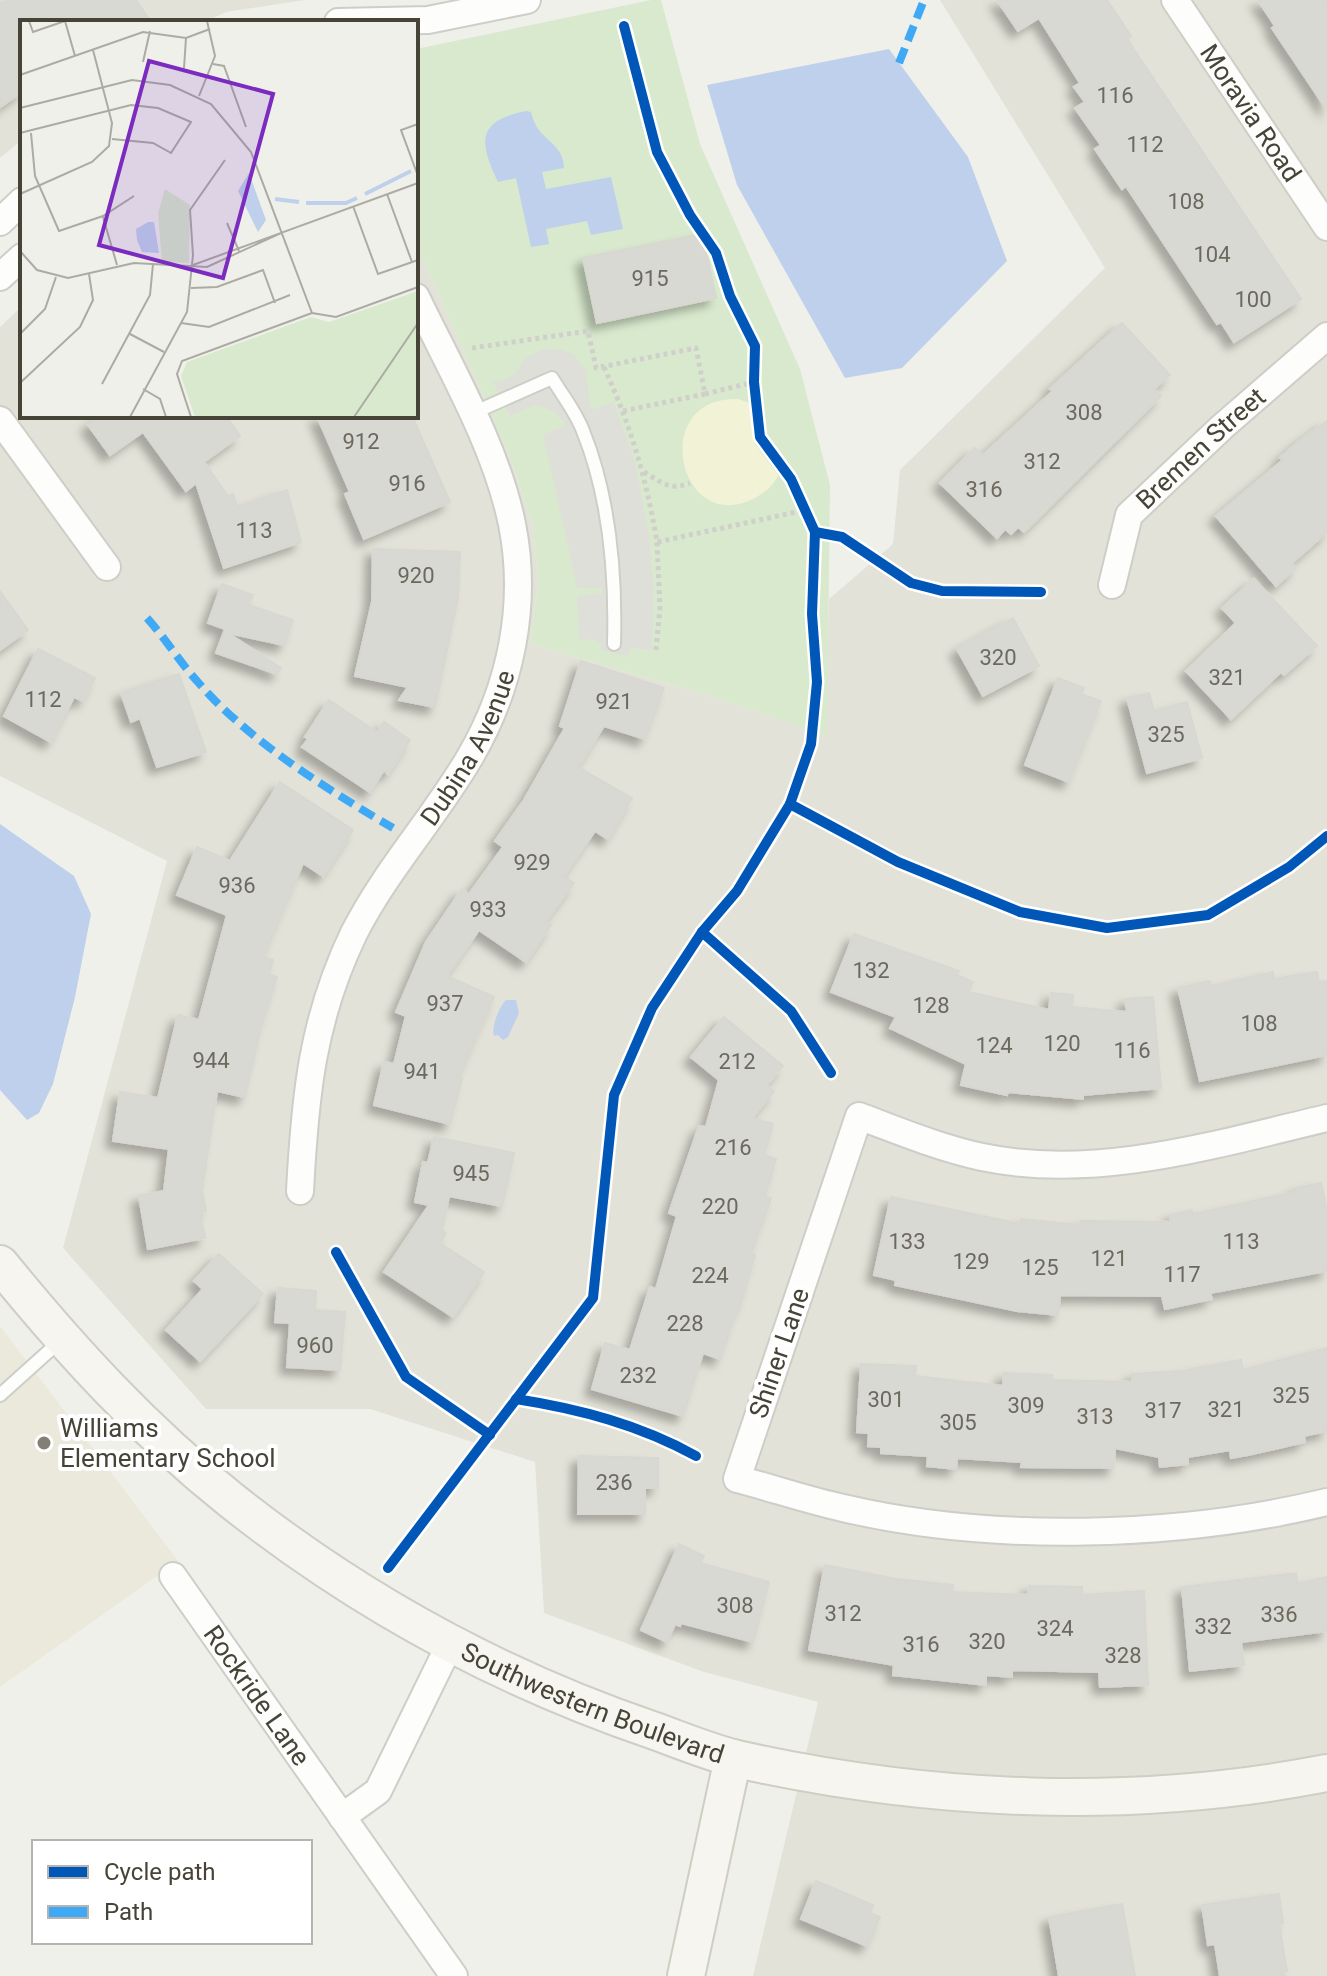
<svg xmlns="http://www.w3.org/2000/svg" width="1327" height="1976" font-family="Roboto,sans-serif">
<style>
.residential{fill:#e3e2d8}
.education{fill:#eae9db}
.green{fill:#d8e9cd}
.sand{fill:#f2f2d7}
.parking{fill:#dfdfda}
.water{fill:#bed0eb}
.building{fill:#d9d9d3;stroke:#d8d7d1;stroke-width:2;filter:url(#shadow)}
.lines{fill:none;stroke-linecap:round;stroke-linejoin:round}
.lane-casing{stroke:#cecec8;stroke-width:16}
.street-casing{stroke:#cecec8;stroke-width:30}
.secondary-casing{stroke:#cecec2;stroke-width:40}
.path{stroke:#d1cfcb;stroke-width:5;stroke-dasharray:4 4;stroke-linecap:butt}
.lane{stroke:#fdfdfc;stroke-width:12}
.street{stroke:#fdfdfc;stroke-width:26}
.secondary{stroke:#f6f5ef;stroke-width:36}
.quiet{stroke:#3fa9f5;stroke-width:8;stroke-dasharray:16 8;stroke-linecap:butt}
.cycleway-casing{stroke:#fff;stroke-width:15}
.cycleway{stroke:#0057b8;stroke-width:10}
.poi-dot{fill:#828076;stroke:#fff;stroke-width:3}
.labels{text-anchor:middle;dominant-baseline:central;stroke-width:8;stroke-linejoin:round;paint-order:stroke}
.number-label{font-size:22px;fill:#6c695f}
.street-label{font-size:26px;fill:#464337;stroke:#fff}
.poi-label{font-size:26px;fill:#464337;stroke:#fff;text-anchor:start}
.inset-river{fill:none;stroke:#bed0eb;stroke-width:4}
.inset-road{fill:none;stroke:#acaba3;stroke-width:2}
.view{fill:#7b2cbf;fill-opacity:0.15;stroke:#7b2cbf;stroke-width:4}
.inset-edge{fill:none;stroke:#464337;stroke-width:4}
</style>
<defs>
<filter id="shadow"><feDropShadow dx="-7" dy="7" stdDeviation="4" flood-color="#0004"/></filter>
</defs>
<rect width="100%" height="100%" fill="#f0f0eb"/>
<g class="residential">
<path d="M0,0h305l-79,12 -21,10h-183v118l-22,18z"/>
<path d="M940,0h387v1976h-574l65,-274 -114,-30 -160,-59 -9,-151 -165,-53h-164l-143,-161 104,-387 -167,-85v-449l22,-21v110h394v-173l93,211 24,72 5,56 -8,62 180,52 116,39 3,-136 64,-55 7,-74 205,-202z"/>
</g>
<path class="education" d="M0,1326l178,235 -178,126z"/>
<path class="green" d="M651,0h10l39,144 100,225 30,116 -3,251 -117,-40 -180,-52 8,-62 -5,-56 -24,-72 -93,-211v-194z"/>
<path class="sand" d="M738,399l14,5 3,40 23,31c-5,12 -15,19 -27,25 -74,33 -102,-104 -13,-101z"/>
<path class="parking" d="M543,349l21,1 10,5 12,15 4,36 4,3 20,-7 21,59 14,76 5,50 -2,63 -21,-2 -4,8 -26,-6v-6l-6,-4 -16,-1 -2,-43 26,-3 -2,-5h-24l-33,-149v-5l18,-7 2,-4 -10,-12 -18,-6 -26,11 -18,-36 9,1 6,-3 10,-6 8,-14z"/>
<g class="water">
<path d="M889,49l79,108 39,104 -105,107 -57,10 -108,-193 -30,-100z"/>
<path d="M526,111l5,1c6,30 32,28 33,56l-22,4 4,17 65,-12 12,52 -32,6 -4,-14 -41,8 3,15 -18,3 -15,-69 -18,4c-19,-40 -22,-61 28,-71z"/>
<path d="M0,824l74,52 17,38 -16,83 -22,87 -14,29 -12,7 -27,-30z"/>
<path d="M506,1000h10l3,13 -11,24 -5,3 -5,-5 -4,1c-3,-9 5,-29 12,-36z"/>
</g>
<g class="building">
<path d="M8,0h128l15,22h-129v70l-22,15v-97l1,-5z"/>
<path d="M997,0h110l24,36 -4,3 174,260 -67,43 -13,-20 -4,2 -91,-138 -4,3 -27,-40 6,-4 -26,-37 10,-6 -11,-15 6,-4 -41,-65 -21,13z"/>
<path d="M1258,0h69v110l-55,-82 3,-2z"/>
<path d="M702,234l14,64 -119,25 -14,-65z"/>
<path d="M1122,323l48,52 -16,14 7,7 -137,136 -6,-5 -7,7 -6,-5 -8,9 -57,-55 35,-35 7,8 71,-65 -3,-2z"/>
<path d="M101,416h125l14,20 -36,26 24,34 5,-2 4,13 50,-17 14,52 -77,26 -28,-85 -10,8 -43,-59 -33,23 -22,-30z"/>
<path d="M317,416h95l38,86 -86,37 -19,-45 5,-2z"/>
<path d="M1327,421v111l-35,31 4,5 -20,18 -60,-70 67,-56 -3,-2 19,-17z"/>
<path d="M373,549l87,3 -2,45 -23,110 -36,-7 9,-13 -53,-11 17,-74z"/>
<path d="M1254,579l63,67 -33,29 -3,-3 -50,47 -45,-48 50,-48 -14,-15z"/>
<path d="M222,584l31,11 -4,10 44,15 -9,25 -56,-12 53,35 -4,6 -61,-21 9,-24 -17,-6z"/>
<path d="M0,591l28,39 -28,20z"/>
<path d="M1013,618l26,48 -56,30 -26,-47z"/>
<path d="M38,649l57,29 -12,23 -9,-4 -23,45 -47,-26z"/>
<path d="M581,661l83,27 -19,51 -41,-13 -26,41 54,31 -24,41 -13,-8 -31,45 10,7 -28,38 5,4 -25,37 -47,-32 -32,46 47,21 -36,81h4l-12,46 -76,-19 10,-43 10,2 12,-48 -10,-4 30,-70 36,-53 7,5 34,-47 -8,-6 29,-41 41,-72 -5,-2z"/>
<path d="M179,674l27,78 -49,15 -17,-49 -9,4 -10,-29z"/>
<path d="M1058,678l26,10 -3,6 20,7 -32,81 -44,-17z"/>
<path d="M1149,693l5,18 33,-9 15,56 -55,15 -20,-75z"/>
<path d="M329,700l48,32 7,-10 26,18 -22,34 -4,-4 -14,22 -68,-45 6,-8 -3,-2z"/>
<path d="M280,782l73,48 -30,46 -20,-13 -40,94 10,3 -4,15 8,2 -16,50 -16,70 -28,-6 -15,99 4,21 -6,1 5,26 -57,11 -9,-53 25,-5 5,-42 -56,-8 7,-49 38,6 20,-83 21,5 28,-105 -50,-20 20,-48 33,14z"/>
<path d="M854,934l105,37 -2,4 16,7 -5,10 81,18 2,-17 22,2 -1,12 55,5 -2,-13 28,-2 8,91 -78,7v4l-75,-7 -1,3 -46,-10 5,-21 -76,-36 6,-11 -65,-25z"/>
<path d="M1273,972l1,7 43,-7 2,10 8,-1v74l-127,26 -22,-93 32,-7 1,5z"/>
<path d="M724,1017l59,49 -16,19 7,6 -22,27 21,6 -9,31 12,4 -11,37 6,2 -20,55 4,2 -15,51h-2l-18,53 -17,-6 -20,63 -91,-27 13,-46 25,7 20,-63 6,2 21,-73 -8,-3 30,-87 7,1 13,-47 -28,-23z"/>
<path d="M434,1137l80,16 -12,53 -53,-10 -7,34 4,3 -6,10 44,29 -31,45 -69,-45 45,-67 -14,-3 8,-40 5,1z"/>
<path d="M1321,1183l6,28v60l-117,22 2,6 -47,10 -3,-13 -102,-1 -2,20 -41,-4 -122,-26 1,-5 -22,-5 17,-78 130,27v-5l60,6v-4l90,1 -1,-7 22,-5 1,4 103,-22v-4z"/>
<path d="M219,1254l44,40 -63,67 -34,-31 37,-41 -9,-8z"/>
<path d="M278,1288l38,3 -1,19 30,2 -5,58 -53,-3 3,-44 -15,-1z"/>
<path d="M1327,1348v83l-23,5 1,6 -57,13 -17,3 -1,-8 -42,7v7l-28,3 -1,-10 -44,-9 -1,20 -93,-1 1,-5 -65,-4 -1,11 -29,-3 1,-10 -47,-3v-6l-13,-1 1,-13 -12,-1 4,-68 55,2 -1,10 88,10 1,-13 48,2v5l80,2v-8l49,-3 60,-11 2,10z"/>
<path d="M579,1456l79,2v30h-13v26h-67z"/>
<path d="M679,1544l25,12 -4,7 69,19 -16,60 -72,-19 -1,3 -5,-2 -8,18 -26,-12z"/>
<path d="M825,1565l71,14 57,6 -1,7 76,3 1,-9 53,1v8l62,-4 4,94 -48,2 -1,-15 -87,-2v7l-26,-2v10l-93,-10 1,-10 -85,-15z"/>
<path d="M1296,1573l1,11 30,-7v54l-86,11 3,23 -54,6 -8,-84z"/>
<path d="M816,1881l57,24 -3,8 10,4 -13,29 -66,-27z"/>
<path d="M1279,1894l4,29 -4,1 8,47 -6,1 1,4h-62l-5,-32 -7,1 -6,-40z"/>
<path d="M1122,1904l13,72h-76l-10,-59z"/>
</g>
<g class="lines">
<defs>
<g id="lane">
<path d="M473,413l79,-35c10,17 24,34 31,53 27,67 33,141 31,213"/>
<path d="M0,1395l59,-53"/>
</g>
<g id="street">
<path id="s1" d="M1175,0l152,227"/>
<path d="M338,22l90,-2 99,-20"/>
<path d="M0,222l22,-21"/>
<path d="M0,277l22,-20"/>
<path d="M0,420l107,147"/>
<path id="s2" d="M1112,585l17,-70 93,-88 105,-91"/>
<path d="M1327,1118c-111,26 -231,63 -345,39 -42,-9 -83,-26 -123,-41l-122,363c35,9 70,21 106,29 149,35 335,30 484,-6"/>
<path id="s3" d="M300,1191c5,-95 12,-171 54,-258 32,-63 81,-116 116,-176 41,-70 58,-153 42,-233 -16,-78 -62,-156 -96,-227"/>
<path id="s4" d="M173,1576l281,400"/>
<path d="M342,1817l36,-26 72,-147"/>
</g>
<g id="secondary">
<path id="s5" d="M0,1264c70,86 144,167 231,236 126,100 269,178 421,230 28,10 56,22 85,29 193,43 395,52 590,14"/>
<path d="M686,1976l47,-218"/>
</g>
</defs>
<use href="#lane" class="lane-casing"/>
<use href="#street" class="street-casing"/>
<use href="#secondary" class="secondary-casing"/>
<g class="path">
<path d="M472,348l116,-17 8,37 100,-20 9,46 49,-12"/>
<path d="M604,367c27,60 42,110 53,175l149,-32"/>
<path d="M623,411l82,-17"/>
<path d="M644,472c19,11 25,19 46,11"/>
<path d="M656,650l4,-42 -3,-66"/>
</g>
<use href="#lane" class="lane"/>
<use href="#street" class="street"/>
<use href="#secondary" class="secondary"/>
<g class="quiet">
<path d="M899,63l25,-63"/>
<path d="M147,618c18,20 32,43 50,63 49,58 131,109 196,147"/>
</g>
<defs>
<g id="cycleway">
<path d="M624,26l33,126 33,63 26,38 14,43 25,50 -1,36 6,55 31,42 24,53 -3,82 5,68 -6,62 -21,60 108,58 122,50 87,16 101,-13 81,-48 38,-31"/>
<path d="M815,532l27,5 69,46 31,8 99,1"/>
<path d="M790,804l-53,87 -35,41 89,79 40,62"/>
<path d="M336,1252l70,125 84,58"/>
<path d="M516,1399c64,10 124,26 180,57"/>
<path d="M388,1568l205,-270 21,-203 38,-87 50,-76"/>
</g>
</defs>
<use href="#cycleway" class="cycleway-casing"/>
<use href="#cycleway" class="cycleway"/>
</g>
<circle class="poi-dot" cx="44" cy="1443" r="8"/>
<g class="labels">
<g class="number-label">
<text x="1115" y="95">116</text>
<text x="1145" y="144">112</text>
<text x="1186" y="201">108</text>
<text x="1212" y="254">104</text>
<text x="650" y="278">915</text>
<text x="1253" y="299">100</text>
<text x="1084" y="412">308</text>
<text x="361" y="441">912</text>
<text x="1042" y="461">312</text>
<text x="407" y="483">916</text>
<text x="984" y="489">316</text>
<text x="254" y="530">113</text>
<text x="416" y="575">920</text>
<text x="998" y="657">320</text>
<text x="1227" y="677">321</text>
<text x="43" y="699">112</text>
<text x="614" y="701">921</text>
<text x="1166" y="734">325</text>
<text x="532" y="862">929</text>
<text x="237" y="885">936</text>
<text x="488" y="909">933</text>
<text x="871" y="970">132</text>
<text x="445" y="1003">937</text>
<text x="931" y="1005">128</text>
<text x="1259" y="1023">108</text>
<text x="1062" y="1043">120</text>
<text x="994" y="1045">124</text>
<text x="1132" y="1050">116</text>
<text x="211" y="1060">944</text>
<text x="737" y="1061">212</text>
<text x="422" y="1071">941</text>
<text x="733" y="1147">216</text>
<text x="471" y="1173">945</text>
<text x="720" y="1206">220</text>
<text x="907" y="1241">133</text>
<text x="1241" y="1241">113</text>
<text x="1109" y="1258">121</text>
<text x="971" y="1261">129</text>
<text x="1040" y="1267">125</text>
<text x="1182" y="1274">117</text>
<text x="710" y="1275">224</text>
<text x="685" y="1323">228</text>
<text x="315" y="1345">960</text>
<text x="638" y="1375">232</text>
<text x="1291" y="1395">325</text>
<text x="886" y="1399">301</text>
<text x="1026" y="1405">309</text>
<text x="1226" y="1409">321</text>
<text x="1163" y="1410">317</text>
<text x="1095" y="1416">313</text>
<text x="958" y="1422">305</text>
<text x="614" y="1482">236</text>
<text x="735" y="1605">308</text>
<text x="843" y="1613">312</text>
<text x="1279" y="1614">336</text>
<text x="1213" y="1626">332</text>
<text x="1055" y="1628">324</text>
<text x="987" y="1641">320</text>
<text x="921" y="1644">316</text>
<text x="1123" y="1655">328</text>
</g>
<g class="street-label">
<text stroke="none"><textPath href="#s1" startOffset="136">Moravia Road</textPath></text>
<text stroke="none"><textPath href="#s2" startOffset="170">Bremen Street</textPath></text>
<text stroke="none"><textPath href="#s3" startOffset="484">Dubina Avenue</textPath></text>
<text transform="translate(779 1353) rotate(-71)">Shiner Lane</text>
<text stroke="none"><textPath href="#s4" startOffset="146">Rockride Lane</textPath></text>
<text stroke="none"><textPath href="#s5" startOffset="748">Southwestern Boulevard</textPath></text>
</g>
<g class="poi-label">
<text x="60" y="1428">Williams<tspan x="60" dy="30">Elementary School</tspan></text>
</g>
</g>
<g transform="translate(20 20)">
<rect width="398" height="398" fill="#f0f0eb"/>
<path d="M145,169l25,16 -1,58 -27,-1 -4,-49zM398,271v126h-223l-14,-41 6,-14 124,-45 18,5z" fill="#d8e9cd"/>
<path d="M229,153l17,47 -8,12 -20,-41zM128,202h6l5,31 -17,-1 -5,-12 -1,-11z" fill="#bed0eb"/>
<path class="inset-river" d="M345,174l46,-23M255,179l24,3M286,183h40l11,-5"/>
<path class="inset-road" d="M9,1l4,11 32,-11M45,1l10,35M123,42l7,-31M193,44l11,2 22,61M164,48l2,-30M0,55l123,-43 43,6 24,-9M179,76l16,-40 -8,-35M0,88l112,-28 38,5 41,19 40,48 61,161M398,104l-17,6 17,46M0,113l111,-28 27,3 33,14 -20,31 -18,-10 -41,-4M11,113l4,43 24,55 44,-15 31,-20M0,174l72,-32 17,-16 3,-23 -19,-73M367,174l25,68M333,186l25,68 40,-14M83,197l14,48M207,203l12,28M0,231l17,19 31,8 66,-15 73,4 74,-34M173,245l225,-82M171,268l26,-1 46,-17 12,33M292,293l24,4 82,-30M161,303l28,4 81,-32M0,314l25,-25 11,-32M110,314l34,18M0,363l60,-56 13,-27 -4,-26M82,364l48,-89 3,-31M123,369l17,10 6,18M110,397l57,-105 6,-57 -3,-45 35,-50M171,397l-14,-43 5,-13 130,-48M334,397l64,-94"/>
<path class="view" d="M129,41l124,33 -50,184 -124,-33z"/>
<rect width="398" height="398" class="inset-edge"/>
</g>
<rect x="32" y="1840" width="280" height="104" fill="#ffffff" stroke="#b5b4af" stroke-width="2"/>
<rect x="48" y="1866" width="40" height="12" fill="#0057b8" stroke="#b5b4af" stroke-width="2"/>
<text x="104" y="1880" font-size="24" fill="#464337">Cycle path</text>
<rect x="48" y="1906" width="40" height="12" fill="#3fa9f5" stroke="#b5b4af" stroke-width="2"/>
<text x="104" y="1920" font-size="24" fill="#464337">Path</text>
</svg>
